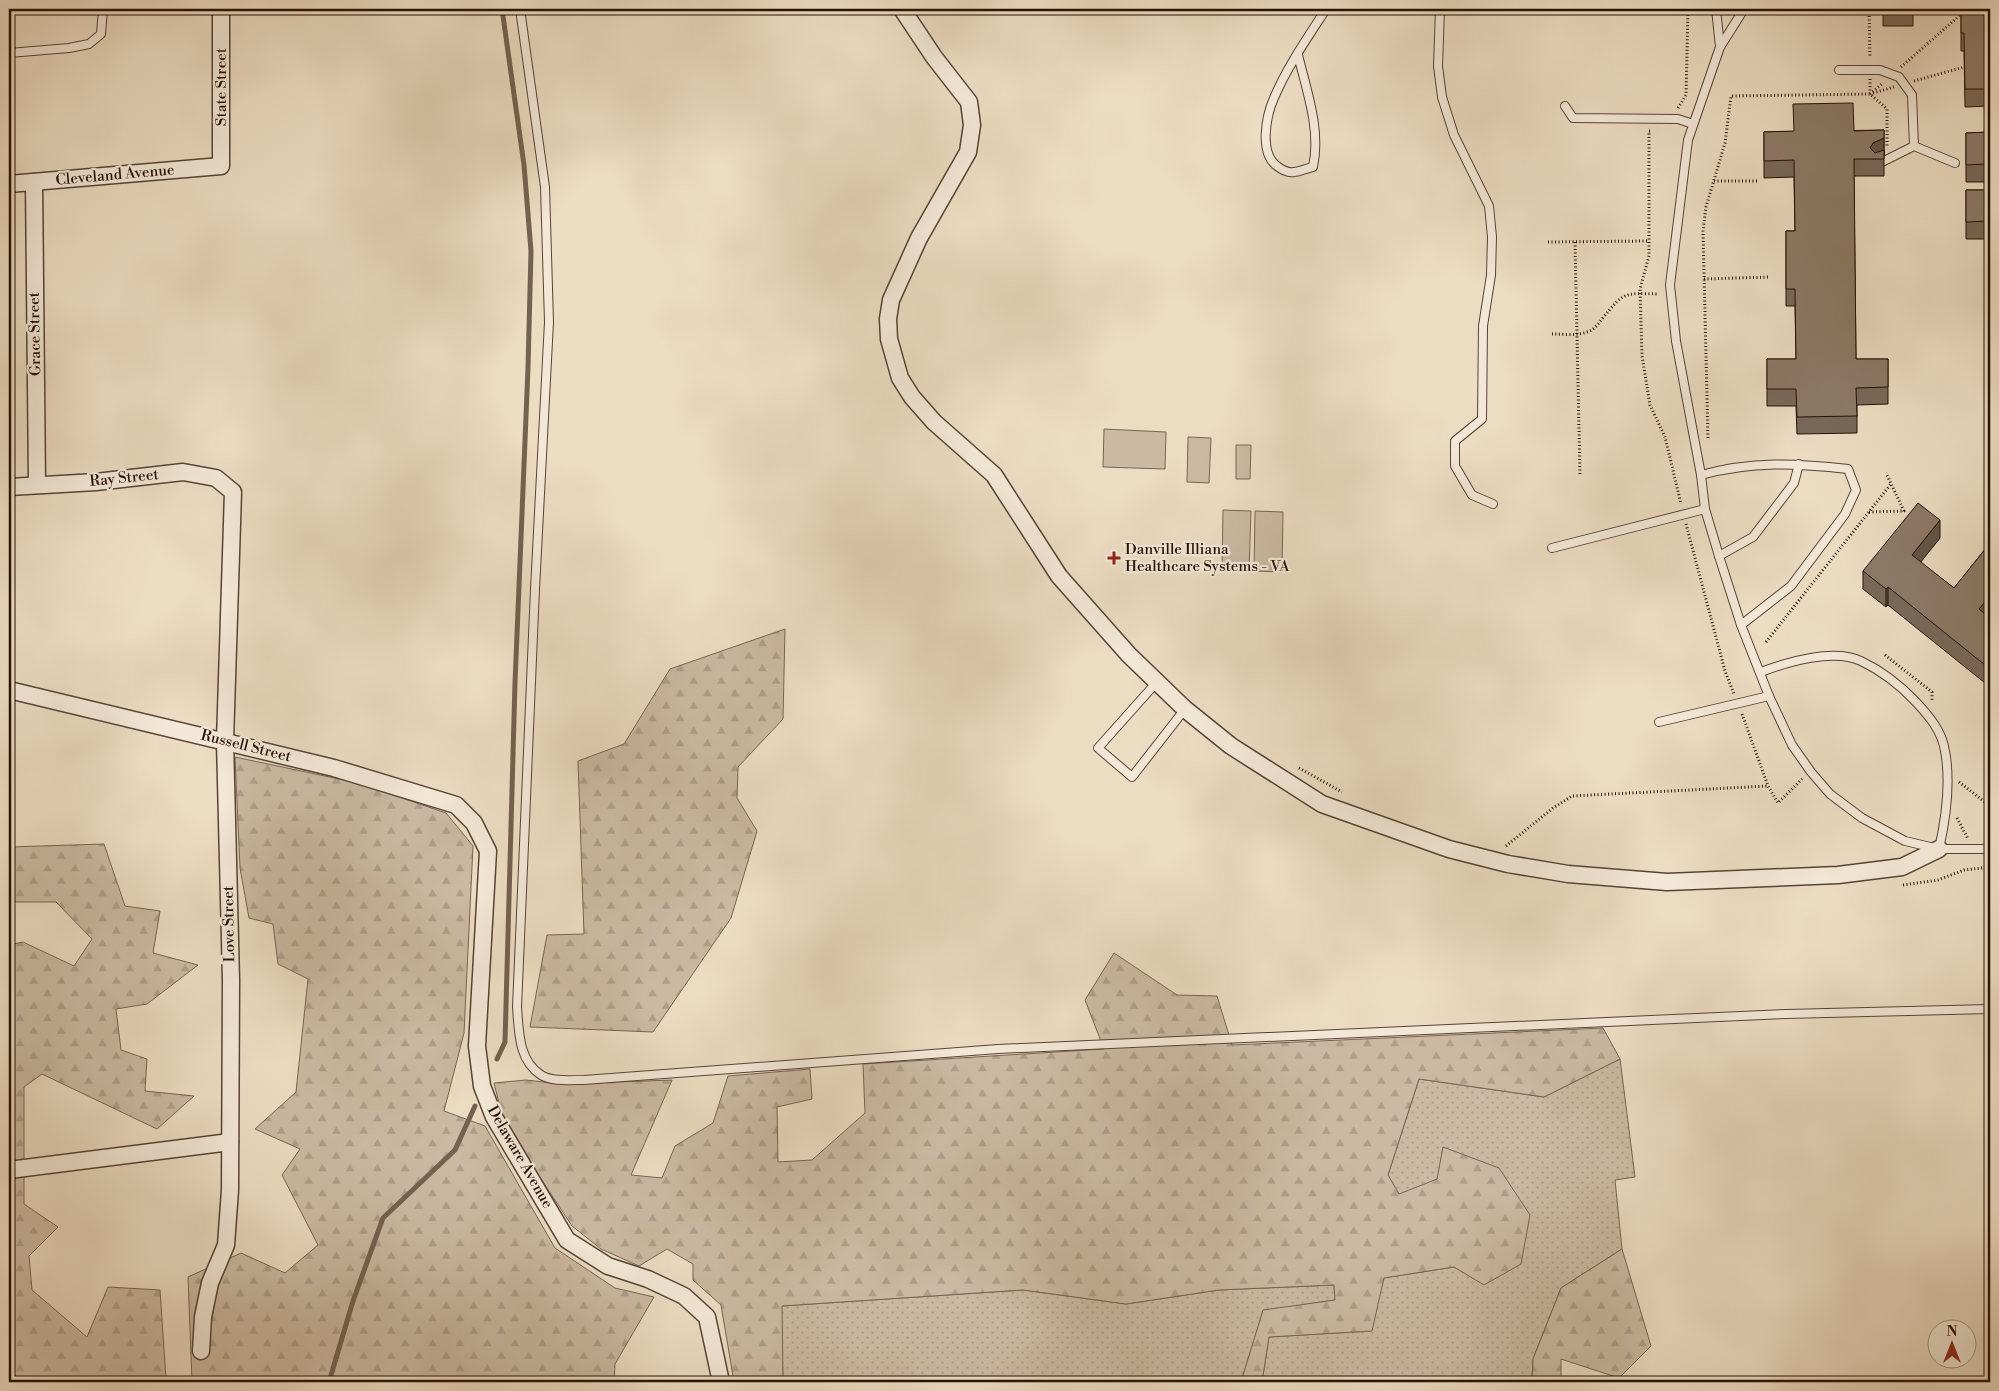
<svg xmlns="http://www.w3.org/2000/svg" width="1999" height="1391" font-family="'Libre Bodoni',serif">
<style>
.grass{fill:url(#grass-dots);stroke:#796454}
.forest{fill:url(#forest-firs);stroke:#796454}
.park{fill:#cbb9a2;stroke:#796454}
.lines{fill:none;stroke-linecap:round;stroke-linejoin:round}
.stream{stroke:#756150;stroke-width:5}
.service-casing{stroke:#584335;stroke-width:10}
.minor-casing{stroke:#584335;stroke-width:19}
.path{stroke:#271006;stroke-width:3;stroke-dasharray:1 2.5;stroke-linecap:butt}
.service{stroke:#f3e8d7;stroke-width:8}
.minor{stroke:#f3e8d7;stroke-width:16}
.wall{fill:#796959;stroke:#271006}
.shaded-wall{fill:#635549;stroke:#271006}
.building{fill:#8d7a68;stroke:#271006}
.poi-dot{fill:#8f2418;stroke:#f3e8d7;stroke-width:2}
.labels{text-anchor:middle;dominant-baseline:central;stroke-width:4.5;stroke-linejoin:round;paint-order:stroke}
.street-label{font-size:15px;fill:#271006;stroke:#f3e8d7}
.poi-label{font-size:15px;fill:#271006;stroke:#f3e8d7;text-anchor:start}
</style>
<defs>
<pattern id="grass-dots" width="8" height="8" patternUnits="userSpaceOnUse" patternTransform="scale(1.25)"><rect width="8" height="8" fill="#cbb9a2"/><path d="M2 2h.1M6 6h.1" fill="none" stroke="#ae9e8a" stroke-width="1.8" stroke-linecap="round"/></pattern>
<pattern id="forest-firs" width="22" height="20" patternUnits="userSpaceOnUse" patternTransform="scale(1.25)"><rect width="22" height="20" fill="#cbb9a2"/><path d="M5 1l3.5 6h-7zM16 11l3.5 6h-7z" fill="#ae9e8a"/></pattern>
</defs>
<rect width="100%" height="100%" fill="#ecdcc2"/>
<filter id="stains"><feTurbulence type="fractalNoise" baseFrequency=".004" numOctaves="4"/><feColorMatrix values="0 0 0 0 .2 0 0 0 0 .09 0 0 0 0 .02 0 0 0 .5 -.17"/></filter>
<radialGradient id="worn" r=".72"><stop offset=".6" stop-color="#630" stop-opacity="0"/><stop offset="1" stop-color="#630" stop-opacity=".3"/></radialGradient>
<g class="grass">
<path d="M1620,1059l15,118 -20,3 7,69 -61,39 -28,71 -1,23h-270l7,-45 102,-6 12,-53 71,-11 30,17 -41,-137 -5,32 -39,16 -11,-20 31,-96 125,18z"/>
<path d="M1334,1285l1,15 -72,11 -22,71h-458l-2,-76 242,-16 103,14 93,-14z"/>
</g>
<g class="forest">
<path d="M785,629l-2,90 -45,48 -1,31 20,33 -26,87 -78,114 -123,-5 17,-92 37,-1 -6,-173 46,-17 46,-75z"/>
<path d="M235,757l123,26 88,30 27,33 -9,187 -20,78 41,15 70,122 60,40 39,9 -39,67 -1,18h-605v-437l14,-3 51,24 18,-27 -36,-37h-47v-55l95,-3 21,62 35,5 -7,42 45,12 -51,39 -31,5 5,41 26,9 -2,32 49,5 -37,33 -115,-55 -18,13v117l34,23 -29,29 3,34 55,47 21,-50 52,3 6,89 26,2 -4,-104 53,-24 44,20 33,-28 -36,-70 18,-26 -45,-20 41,-37 12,-113 -30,-15 -5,-40 -24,-6 -9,-50z"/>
<path d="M1114,953l63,42 40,1 15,49 371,-17 17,31 -76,38 -125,-18 -31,96 11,19 38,-15 6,-32 56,21 31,47 -9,49 -37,21 -30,-18 -70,11 -12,53 -103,6 -7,45h-21l22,-72 72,-10 -1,-15 -115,5 -93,14 -103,-14 -241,16 1,76h-49l-13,-77 -28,-25v-16l-26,-15 -28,17 -38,-17 -29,-23 -68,-103 -10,-40 32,-3 37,4 109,-4 -41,95 31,3 13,-32 38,-23 15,-47 82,-7 2,30 -35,8 1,55 34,-2 53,-47 -2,-49 241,-15 -19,-49z"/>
<path d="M1622,1249l29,97 -32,32 -58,-19v23h-29l1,-23 28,-71z"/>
</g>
<g class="park">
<path d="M1104,429l62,3 -1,37 -62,-2z"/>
<path d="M1188,437l23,1 -2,45 -22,-1z"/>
<path d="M1236,445h15l-1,34h-14z"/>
<path d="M1223,510l28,1 -2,60 -27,-1z"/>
<path d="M1255,511l28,1 -1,60 -28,-1z"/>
</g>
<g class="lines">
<g class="stream">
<path d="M497,1059l8,-17 10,-359 13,-315 3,-117 -7,-86 -22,-156"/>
<path d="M329,1382l24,-81 30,-83 72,-68 20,-44"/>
</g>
<defs>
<g id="service">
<path d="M520,9l25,178 4,135 -14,267 -18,418c2,24 1,53 24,68 11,7 30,5 43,5l414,-31 788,-35 204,-5"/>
<path d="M1440,9l-2,57 4,31 12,38 35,71 3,31 -1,38 -8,51 -1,93 -27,22v25l17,29 21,9"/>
<path d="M1716,9l4,38"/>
<path d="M1744,9l-24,38 -32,93 -18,145 6,56 25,134 4,34 14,47 22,69 28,71 23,49 19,27 19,22 32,24 43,23 34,8h51"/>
<path d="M9,53l60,-5 20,-4 12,-10 2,-25"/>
<path d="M1298,55c9,37 23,75 15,112 -6,1 -13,5 -19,5 -6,1 -12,-2 -17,-6 -18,-13 -11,-50 -3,-68 13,-31 34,-61 52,-89"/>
<path d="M1839,70h41l19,7 13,18 2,51"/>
<path d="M1565,106l8,12 105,1 15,5"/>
<path d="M1876,165l38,-19 41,17"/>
<path d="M1701,475c51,-14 95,-12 147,-6l8,21 -11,24 -54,72 -50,39"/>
<path d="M1552,548l153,-39"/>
<path d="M1719,556l34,-19 41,-54 5,-19"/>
<path d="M1761,672c26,-10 73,-24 100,-11 21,10 40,25 55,41 13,14 26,29 29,49 6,32 1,67 -6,98"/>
<path d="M1156,683l-58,65 34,29 53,-68"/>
<path d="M1659,722l110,-26"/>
</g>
<g id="minor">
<path d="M902,9l32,48 35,45 3,23 -4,27 -49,86 -28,62 -3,19 1,20 11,39 12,19 22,25 60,53 65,101 70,79 56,54 46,37 91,58 127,45 59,15 60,10 99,8 171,-7 64,-8 37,-18"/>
<path d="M34,182l3,303"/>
<path d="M9,184l212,-18v-157"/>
<path d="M9,487l87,-5 87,-10 33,6 17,14 -8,249 6,239 -1,210 -4,55 -16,38 -7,34 -2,34"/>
<path d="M9,690l325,78 122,37 18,18 14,28 -11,195 5,40 12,31 73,123 41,26 40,13 36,17 23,21 14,65"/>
<path d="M9,1170l221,-28"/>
</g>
</defs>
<use href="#service" class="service-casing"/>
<use href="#minor" class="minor-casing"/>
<g class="path">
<path d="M1869,9l1,49"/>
<path d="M1901,67l66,-58"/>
<path d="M1870,79v14"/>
<path d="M1914,81l54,-15"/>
<path d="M1873,93l21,-6"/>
<path d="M1870,94l13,-11"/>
<path d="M1678,108l8,-13 2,-86"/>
<path d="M1650,131h-1v125l-9,33 2,67 8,49 15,32 16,67"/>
<path d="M1714,181h43"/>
<path d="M1548,242l101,-1"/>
<path d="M1575,242l5,233"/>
<path d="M1704,279l66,-2"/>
<path d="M1552,334c11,0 24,2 35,-2 7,-2 11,-8 15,-13 22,-27 21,-26 56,-25"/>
<path d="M1708,438l-5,-207 3,-24 19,-64 6,-47 139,-2 17,15v39"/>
<path d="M1869,512l35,-1 -18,-38"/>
<path d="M1686,524l39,147 9,23"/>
<path d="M1766,642l125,-158"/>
<path d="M1885,655l47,37v10"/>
<path d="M1742,714l26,72 10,17 24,-24"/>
<path d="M1299,768l43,24"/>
<path d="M1959,782l31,24"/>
<path d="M1957,818l11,21"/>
<path d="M1506,846l47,-38 19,-12 196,-10"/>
<path d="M1903,885l35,-5 26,-10 26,-3"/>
</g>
<use href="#service" class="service"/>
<use href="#minor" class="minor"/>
</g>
<g class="wall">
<path d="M1883,9h33v5h-3v12h-30z"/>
<path d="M1961,9h29v97l-25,1 -1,-56h-3z"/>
<path d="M1884,130v46h-30l2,183h32v45l-31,1v28l-60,1 -1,-28h-29v-47h29l-1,-53h-9v-75h9l-1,-54 -30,1v-46z"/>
<path d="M1990,132v107h-24v-49h20v-8h-20v-49z"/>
<path d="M1940,538l-20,24 34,26 36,-45v70l-2,3 2,2v69l-102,-82 -2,2 -23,-18v-18z"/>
</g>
<g class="shaded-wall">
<path d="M1884,138v17l-9,4 -5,-11 3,-5z"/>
<path d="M1940,520v18l-28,35v-18z"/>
<path d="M1888,587v18l-2,2v-18z"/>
<path d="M1990,596v17l-11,14v-18z"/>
</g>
<g class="building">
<rect x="1883" y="9" width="30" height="3"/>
<path d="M1961,9h29v80h-25l-1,-56h-3z"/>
<path d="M1853,103l1,28 30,-1v8l-11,5 -3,5 5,5 9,-3v9h-30l2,200h32v28l-32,1 1,28 -60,1 -1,-28h-29v-30h29l-1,-70h-9v-58h9l-1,-71 -30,1v-29l30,-1 -1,-27z"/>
<path d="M1990,132v89l-24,1v-32h20v-26l-20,1v-32z"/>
<path d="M1918,503l22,17 -28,35 42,33 36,-45v53l-11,13 11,9v51l-102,-82 -2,2 -23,-18z"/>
</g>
<path class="poi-dot" d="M1111.5 550.5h5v5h5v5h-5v5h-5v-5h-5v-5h5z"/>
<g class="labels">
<g class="street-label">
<text transform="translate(221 87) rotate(-90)">State Street</text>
<text transform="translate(115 175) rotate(-5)">Cleveland Avenue</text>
<text transform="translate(35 334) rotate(-91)">Grace Street</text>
<text transform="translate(124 478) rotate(-6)">Ray Street</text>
<text transform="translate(246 746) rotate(14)">Russell Street</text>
<text transform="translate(229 924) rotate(-91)">Love Street</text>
<text transform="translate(520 1157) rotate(60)">Delaware Avenue</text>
</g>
<g class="poi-label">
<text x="1125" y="549">Danville Illiana<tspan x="1125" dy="17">Healthcare Systems - VA</tspan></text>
</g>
</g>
<rect width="1999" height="1391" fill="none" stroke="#ecdcc2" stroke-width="30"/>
<rect x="10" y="10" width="1979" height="1371" fill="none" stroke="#271006" stroke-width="2.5"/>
<rect x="15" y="15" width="1969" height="1361" fill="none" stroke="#271006"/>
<g transform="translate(1952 1344)"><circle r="24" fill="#f3e8d7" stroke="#a19283"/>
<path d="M0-4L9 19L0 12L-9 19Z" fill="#8f2418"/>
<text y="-8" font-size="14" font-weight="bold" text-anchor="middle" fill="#271006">N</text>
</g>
<rect width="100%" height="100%" filter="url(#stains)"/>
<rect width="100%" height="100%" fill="url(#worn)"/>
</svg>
